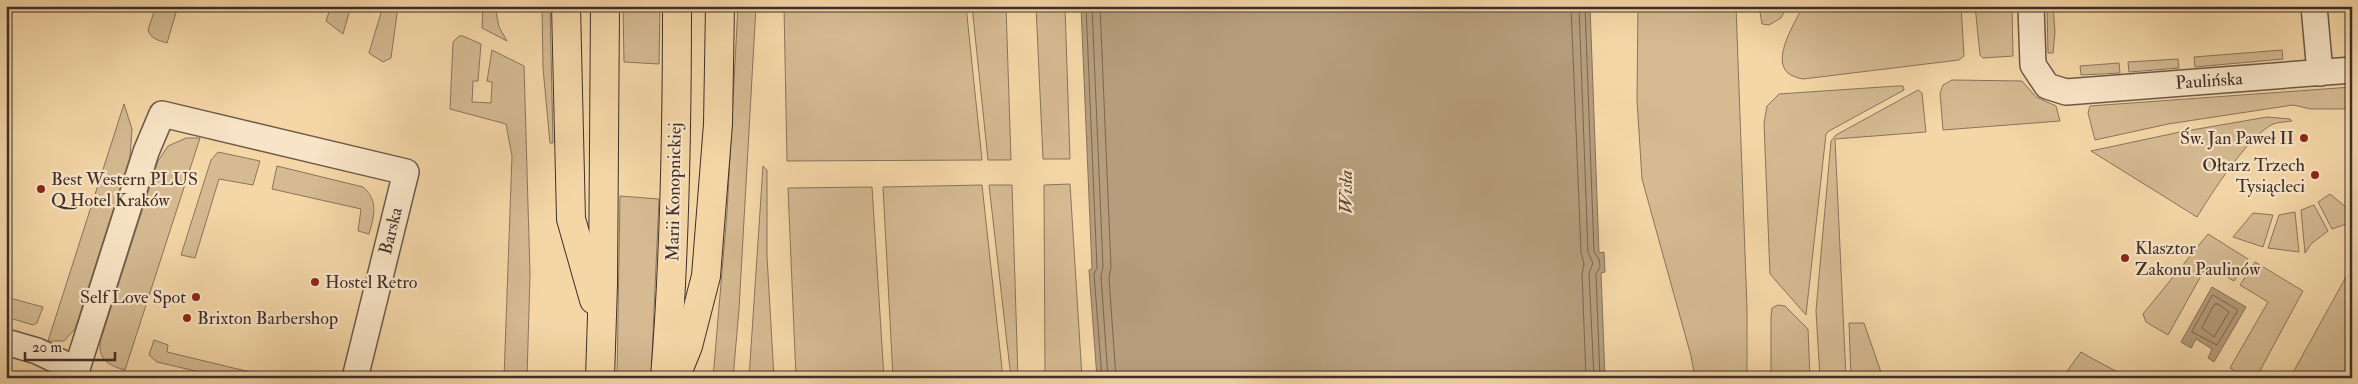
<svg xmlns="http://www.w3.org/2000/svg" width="2358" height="384" font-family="'IM FELL Double Pica',serif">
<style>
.green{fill:#d5ba92;stroke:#8a745e}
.water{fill:#b69d7c;stroke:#86715b}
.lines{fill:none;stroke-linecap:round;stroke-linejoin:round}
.shore{stroke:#7a6653;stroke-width:1}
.street-casing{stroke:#6c5949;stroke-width:28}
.primary-casing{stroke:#3e2f2a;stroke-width:30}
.street{stroke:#f8e4c6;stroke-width:25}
.primary{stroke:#f4d6a7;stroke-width:28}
.poi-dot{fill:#8f2418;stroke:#f8e4c6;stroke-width:2}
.labels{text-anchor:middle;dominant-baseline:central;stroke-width:4.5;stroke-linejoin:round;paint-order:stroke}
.street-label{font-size:18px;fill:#3e2f2a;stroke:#f8e4c6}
.poi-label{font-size:18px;fill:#3e2f2a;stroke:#f8e4c6;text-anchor:start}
.water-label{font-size:19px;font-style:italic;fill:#5c4a3e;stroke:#f8e4c6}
</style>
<rect width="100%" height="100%" fill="#f4d6a7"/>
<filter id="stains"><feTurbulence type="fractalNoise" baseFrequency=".004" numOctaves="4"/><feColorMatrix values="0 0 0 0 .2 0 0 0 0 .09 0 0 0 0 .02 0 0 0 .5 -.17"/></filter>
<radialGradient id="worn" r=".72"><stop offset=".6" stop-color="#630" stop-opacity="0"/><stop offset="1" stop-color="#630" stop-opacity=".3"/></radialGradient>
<g class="green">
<path d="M156,6h22l-11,37c-9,-3 -16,-4 -19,-13z"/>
<path d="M331,6h20l-8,28 -17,-13z"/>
<path d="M383,6h15l-7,52 -8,4 -14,-9z"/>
<path d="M483,6h12l4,21 8,14 -25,-13z"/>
<path d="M542,6h8l3,137h-3l-7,-75z"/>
<path d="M623,6h37l-1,58 -35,-2z"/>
<path d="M738,6h18l-17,303 -6,69h-20l14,-165z"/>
<path d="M784,6h182l16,154 -195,1z"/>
<path d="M972,6h34l5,154h-23z"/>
<path d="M1036,6h29l5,153h-27z"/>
<path d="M1638,6h98l11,302v70h-52l-4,-22 -49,-177 -5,-79z"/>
<path d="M1759,6h28l-6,12 -12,7 -7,-1z"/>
<path d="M1803,6h158l3,50 -5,4 -156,19c-5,-1 -12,-3 -15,-6 -17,-14 8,-52 15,-67z"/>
<path d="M1975,6h37l1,50 -30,2 -3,-3z"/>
<path d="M2047,6h6l2,26 -2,21h-5z"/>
<path d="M459,36h4l18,8 -3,37h-5l-1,21 19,1 1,-21 -5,-1 5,-31 32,16 6,208 -3,104h-23l8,-222 -6,-32 -56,-15 3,-67z"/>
<path d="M2282,50l1,9 -88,8 -1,-10z"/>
<path d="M2178,59l1,9 -50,4 -1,-10z"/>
<path d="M2119,63l1,10 -39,2 -1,-9z"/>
<path d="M1952,80l70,1 14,16 20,9 4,15 -117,9 -3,-37 3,-8z"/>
<path d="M1897,86h6l1,4 -75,41 -3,3 -20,181 -36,-41 -6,-151 3,-17 12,-12z"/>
<path d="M2352,87v22h-41l-18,-4 -125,19 -73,16 -7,-27 2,-7z"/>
<path d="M1918,90l4,3 4,39 -91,7 11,239h-26l-4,-67 15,-170 5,-6z"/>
<path d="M124,104l8,25 -2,28 -55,172 -11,12h-16z"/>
<path d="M2267,117l23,2 2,2c-6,1 -14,1 -19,3 -24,11 -62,70 -76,93l-106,-66 89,-19z"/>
<path d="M186,138h14l-75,232c-16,-4 -29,-12 -24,-31l57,-178 10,-15z"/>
<path d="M218,152l42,9 -7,24 -34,-6 -24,79 -14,-3 30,-95z"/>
<path d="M277,166l86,21c16,14 11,29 6,47l-11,-3 3,-22 -89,-20z"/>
<path d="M763,166l4,4v86l7,122h-25z"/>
<path d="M1070,184l12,194h-37l-1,-193z"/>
<path d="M982,185l21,193h-110l-10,-191z"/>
<path d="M989,185h23l6,193h-7z"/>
<path d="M872,187l12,191h-88l-8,-190z"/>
<path d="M2330,194l22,18v10l-20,7 -14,-27z"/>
<path d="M620,196l39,3 -8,179h-34z"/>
<path d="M2314,205l14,26 -17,13 -6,9 -4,-43z"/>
<path d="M2295,212l4,40 -31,-4 11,-33z"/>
<path d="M2253,213l20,2 -10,32 -30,-10z"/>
<path d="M2208,234l40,25 -14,22 -27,-16 -39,70 -22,-13 -3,-8z"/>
<path d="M2255,262l48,29 -47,87h-9l-17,-10 38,-66 -28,-17z"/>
<path d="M2352,266v112h-62z"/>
<path d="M6,297l37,10 -6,16 -4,2 -27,-8z"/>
<path d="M1778,305l7,1 23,23 2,49h-39v-61l1,-9z"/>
<path d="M1849,323h15l19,55h-32z"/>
<path d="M154,340l14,5 -1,7 108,26h-50l-68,-16 -8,-7z"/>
<path d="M2081,352c16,10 31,16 47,26h-66z"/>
</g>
<g class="water">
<path d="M1081,6h509l9,247 5,-1 1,20 -4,1 4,105h-508l-8,-108 3,-1z"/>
<path d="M2212,287l34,20 -32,55 -6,-4 4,-9 -16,-10 -5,9 -10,-6z"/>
</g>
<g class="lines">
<g class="shore">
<path d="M1086,6l11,262 -3,6 8,104"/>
<path d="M1092,6l11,261 -2,9 7,102"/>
<path d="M1100,6l11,261 -2,11 7,100"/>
<path d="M1571,6l10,246 3,12 -2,10 4,104"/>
<path d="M1579,6l9,246 5,11 -4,10 5,105"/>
<path d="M1585,6l9,246 5,7 1,8 -4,7 4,104"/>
<path d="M2213,295l25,15 -21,35 -25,-13z"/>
<path d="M2215,304h3l11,8 -15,25 -12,-9z"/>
</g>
<defs>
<g id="street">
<path d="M2031,6l2,59 14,21 19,6 286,-22"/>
<path d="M2314,6l6,67"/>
<path d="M6,342l31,9 40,19"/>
<path d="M74,378l72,-226 16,-38 244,58 -51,206"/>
</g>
<g id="primary">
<path d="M566,6l5,213 23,81"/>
<path d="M600,378l3,-94 2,-278"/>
<path d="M665,378c10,-124 12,-248 12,-372"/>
<path d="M675,378l13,-32 18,-70 12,-152 2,-118"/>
</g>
</defs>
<use href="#street" class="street-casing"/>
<use href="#primary" class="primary-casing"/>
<use href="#street" class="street"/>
<use href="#primary" class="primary"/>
</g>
<g class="poi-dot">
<circle cx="2304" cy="138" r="5"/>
<circle cx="2315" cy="175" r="5"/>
<circle cx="41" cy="189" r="5"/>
<circle cx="2125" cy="258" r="5"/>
<circle cx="315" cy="282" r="5"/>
<circle cx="196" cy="297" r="5"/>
<circle cx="187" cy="318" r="5"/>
</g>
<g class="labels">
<g class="street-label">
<text transform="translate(2209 81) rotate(-4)">Paulińska</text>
<text transform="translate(674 192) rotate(-89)">Marii Konopnickiej</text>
<text transform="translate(391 231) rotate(-76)">Barska</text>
</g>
<g class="poi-label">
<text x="2294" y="138" text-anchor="end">Św. Jan Paweł II</text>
<text x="2305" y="165" text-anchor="end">Ołtarz Trzech<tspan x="2305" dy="21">Tysiącleci</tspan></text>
<text x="51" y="179">Best Western PLUS<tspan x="51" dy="21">Q Hotel Kraków</tspan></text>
<text x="2135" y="248">Klasztor<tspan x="2135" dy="21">Zakonu Paulinów</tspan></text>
<text x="325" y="282">Hostel Retro</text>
<text x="186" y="297" text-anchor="end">Self Love Spot</text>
<text x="197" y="318">Brixton Barbershop</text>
</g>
<g class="water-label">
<text transform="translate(1346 192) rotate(-90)">Wisła</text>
</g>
</g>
<rect width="2358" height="384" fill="none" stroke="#f4d6a7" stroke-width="25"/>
<rect x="8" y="8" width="2343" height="369" fill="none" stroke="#3e2f2a" stroke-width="2.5"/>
<rect x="12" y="12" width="2333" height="359" fill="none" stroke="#3e2f2a"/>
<path d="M25 352v8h90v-8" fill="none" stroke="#3e2f2a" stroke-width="2.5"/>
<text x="32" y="352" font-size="15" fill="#3e2f2a" stroke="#f8e4c6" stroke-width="4" paint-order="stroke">20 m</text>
<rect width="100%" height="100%" filter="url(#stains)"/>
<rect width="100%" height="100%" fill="url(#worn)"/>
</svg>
